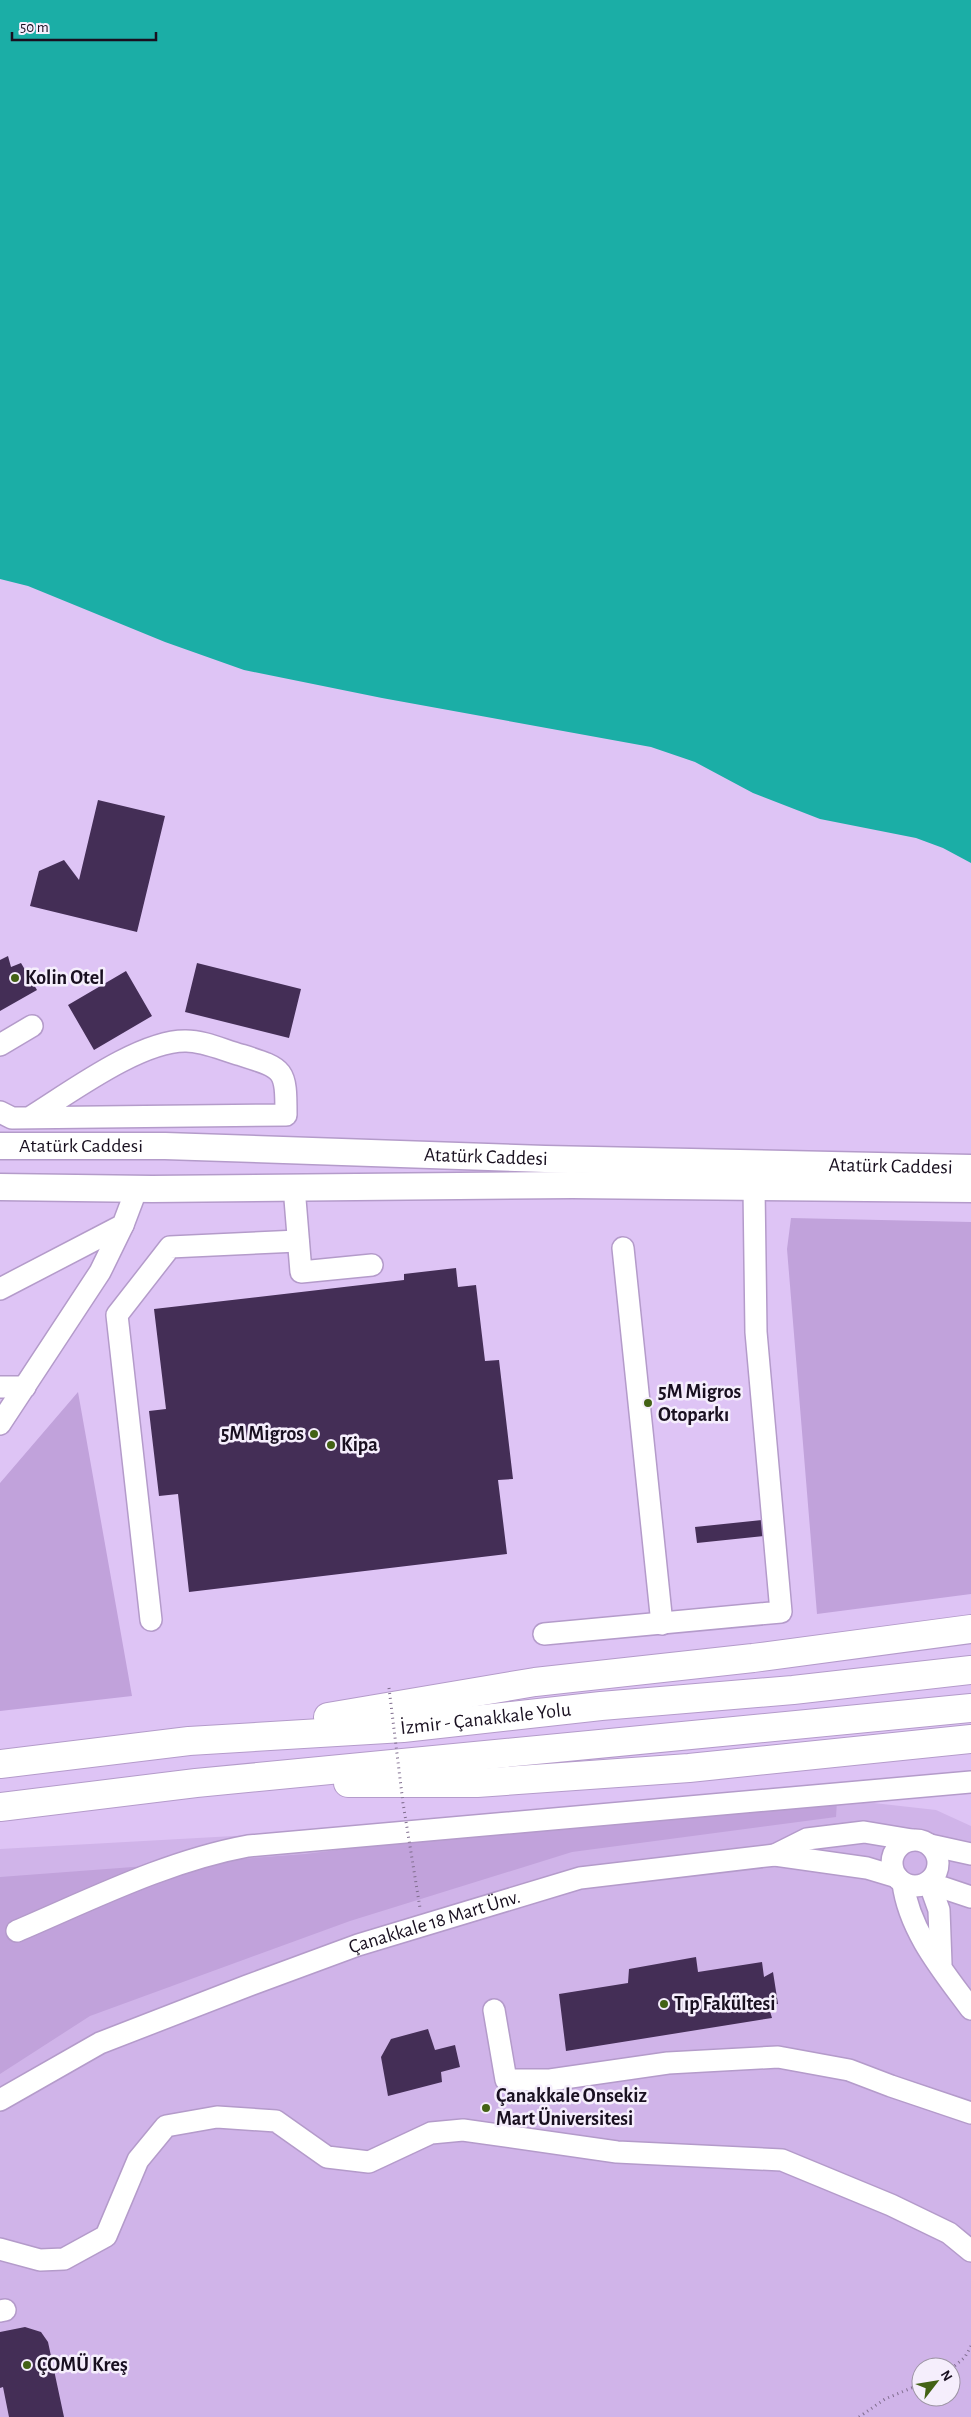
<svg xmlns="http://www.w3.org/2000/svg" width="971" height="2417" font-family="'Alegreya Sans',sans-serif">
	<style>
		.built { fill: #d0b4e9; fill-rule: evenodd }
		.green { fill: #c1a2db }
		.water { fill: #1baea6 }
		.building { fill: #442e56 }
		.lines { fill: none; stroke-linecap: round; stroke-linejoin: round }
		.minor-casing { stroke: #b49bca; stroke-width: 24 }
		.major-casing { stroke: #b49bca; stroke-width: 29 }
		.highway-casing { stroke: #b49bca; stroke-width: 30 }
		.path { stroke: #806e8f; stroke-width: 3; stroke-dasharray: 1 4; stroke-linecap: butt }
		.minor { stroke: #fff; stroke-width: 21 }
		.major { stroke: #fff; stroke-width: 26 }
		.highway { stroke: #fff; stroke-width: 28 }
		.path-bridge { stroke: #806e8f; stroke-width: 3; stroke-dasharray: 1 4; stroke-linecap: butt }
		.poi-dot { fill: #436215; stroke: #f5eefc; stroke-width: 2 }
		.labels { text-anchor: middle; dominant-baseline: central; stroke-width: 5; stroke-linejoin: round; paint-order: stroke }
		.poi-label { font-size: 20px; font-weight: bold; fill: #191020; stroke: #f5eefc; text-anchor: start }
		.street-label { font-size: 20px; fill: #191020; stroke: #f5eefc }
	</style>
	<rect width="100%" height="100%" fill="#dec4f5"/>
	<path class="built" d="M856,1801l80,9 35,16v591h-971v-568zM921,2367h30v30h-30z"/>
	<path class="green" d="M791,1218l180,4v372l-154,20 -30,-365z
		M78,1392l54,304 -132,15v-228z
		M837,1801l-1,16 -264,35 -222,69 -260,95 -90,58v-197l305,-23 276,-35z"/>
	<path class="water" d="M0,0h971v863l-28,-15 -27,-10 -96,-19 -67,-26 -58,-31 -44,-15 -269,-49 -138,-28 -79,-28 -137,-56 -28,-7z"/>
	<path class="building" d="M98,800l67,16 -28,116 -107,-26 9,-35 25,-11 15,20z
		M8,956l3,11 10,-4 16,27 -37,21v-51z
		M197,963l104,26 -12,49 -104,-26z
		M126,971l26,45 -58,34 -26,-45z
		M456,1268l2,19 18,-2 9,76 14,-1 14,119 -15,1 9,74 -318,38 -11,-98 -19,2 -10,-85 17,-2 -12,-100 250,-29v-6z
		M762,1520l2,16 -67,7 -2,-16z
		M696,1957l2,15 64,-10 2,15 9,-5 5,32h-10l4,14 -206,33 -7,-57 69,-11 1,-14z
		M428,2029l7,21 20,-5 5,22 -19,5 1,10 -54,14 -7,-39 10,-18z
		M25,2327l16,5 7,10 16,75h-55l-6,-30 -3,1v-56z"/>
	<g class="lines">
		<g class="minor-casing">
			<g id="minor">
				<path d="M0,1045l32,-19"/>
				<path d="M0,1112l12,6 274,-3c0,-46 -1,-46 -45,-60 -18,-5 -37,-14 -55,-14 -46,-1 -118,53 -157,77"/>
				<path d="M294,1187l7,85 71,-7"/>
				<path d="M623,1248l39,376"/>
				<path d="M0,1289l123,-64 14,-37"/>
				<path d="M0,1387h25"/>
				<path d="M0,1424l100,-152 23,-47"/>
				<path d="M151,1620l-34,-305 53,-68 128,-6"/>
				<path d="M544,1634l237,-22 -25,-280 -2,-144"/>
				<circle cx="915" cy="1863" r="23"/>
				<path d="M930,1845l41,9"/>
				<path d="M775,1855l32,-16 57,-7 48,8"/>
				<path d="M931,1881l10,6 30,10"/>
				<path d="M929,1882l10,28 2,54"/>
				<path d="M903,1883c6,48 40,88 68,126"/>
				<path d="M17,1931c75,-32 150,-70 231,-85l723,-64"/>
				<path d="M494,2010l12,70h44l118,-17 110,-6 71,13 42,16 80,27"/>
				<path id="s1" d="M0,2100l100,-57 147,-57 111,-41 222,-67 195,-23 92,13 30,9"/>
				<path d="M0,2249l40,11 24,-1 42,-23 32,-76 28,-34 51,-9 59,4 51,36 42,5 62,-29 32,-3 154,22 165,8 109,45 58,28 22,18"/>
				<path d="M0,2311l5,-1"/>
			</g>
		</g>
		<g class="major-casing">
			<g id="major">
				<path id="s2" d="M0,1146h165l380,13 426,9"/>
				<path d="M0,1187l152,2 420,-4 399,4"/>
			</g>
		</g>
		<g class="highway-casing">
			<g id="highway">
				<path d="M328,1717l207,-35 218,-24 218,-29"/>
				<path id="s3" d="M0,1764l189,-23 214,-13 198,-22 192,-16 178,-20"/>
				<path d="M348,1783h129l212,-15 282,-29"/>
				<path d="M0,1807l196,-24 775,-75"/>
			</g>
		</g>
		<path class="path" d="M951,2369l14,-12 6,-11
			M859,2417l26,-18 36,-15"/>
		<use href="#minor" class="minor"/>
		<use href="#major" class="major"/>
		<use href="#highway" class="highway"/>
		<path class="path-bridge" d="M389,1688l14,115 17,105"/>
	</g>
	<g class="poi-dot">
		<circle cx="15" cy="978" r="5"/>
		<circle cx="648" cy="1403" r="5"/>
		<circle cx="314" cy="1434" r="5"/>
		<circle cx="331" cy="1445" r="5"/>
		<circle cx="664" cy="2004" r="5"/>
		<circle cx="486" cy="2108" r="5"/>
		<circle cx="27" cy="2365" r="5"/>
	</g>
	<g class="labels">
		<g class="poi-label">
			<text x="25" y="978">Kolin Otel</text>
			<text x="658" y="1392">5M Migros<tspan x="658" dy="23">Otoparkı</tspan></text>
			<text x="304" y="1434" text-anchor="end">5M Migros</text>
			<text x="341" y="1445">Kipa</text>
			<text x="674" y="2004">Tıp Fakültesi</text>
			<text x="496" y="2096">Çanakkale Onsekiz<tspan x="496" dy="23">Mart Üniversitesi</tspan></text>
			<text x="37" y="2365">ÇOMÜ Kreş</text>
		</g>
		<g class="street-label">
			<text stroke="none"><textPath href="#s2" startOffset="81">Atatürk Caddesi</textPath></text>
			<text stroke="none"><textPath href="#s2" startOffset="486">Atatürk Caddesi</textPath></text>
			<text stroke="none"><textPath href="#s2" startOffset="891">Atatürk Caddesi</textPath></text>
			<text stroke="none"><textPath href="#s3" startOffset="488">İzmir - Çanakkale Yolu</textPath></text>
			<text stroke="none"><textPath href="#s1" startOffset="471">Çanakkale 18 Mart Ünv.</textPath></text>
		</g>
	</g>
	<g transform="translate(936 2382) rotate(59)"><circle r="24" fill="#f5eefc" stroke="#9d95a4"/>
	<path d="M0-4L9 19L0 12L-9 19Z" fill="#436215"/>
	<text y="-8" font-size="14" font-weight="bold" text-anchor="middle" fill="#191020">N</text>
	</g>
	<path d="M12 32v8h144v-8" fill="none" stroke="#191020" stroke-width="2.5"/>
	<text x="20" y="32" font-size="15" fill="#191020" stroke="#f5eefc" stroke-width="4" paint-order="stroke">50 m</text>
</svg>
